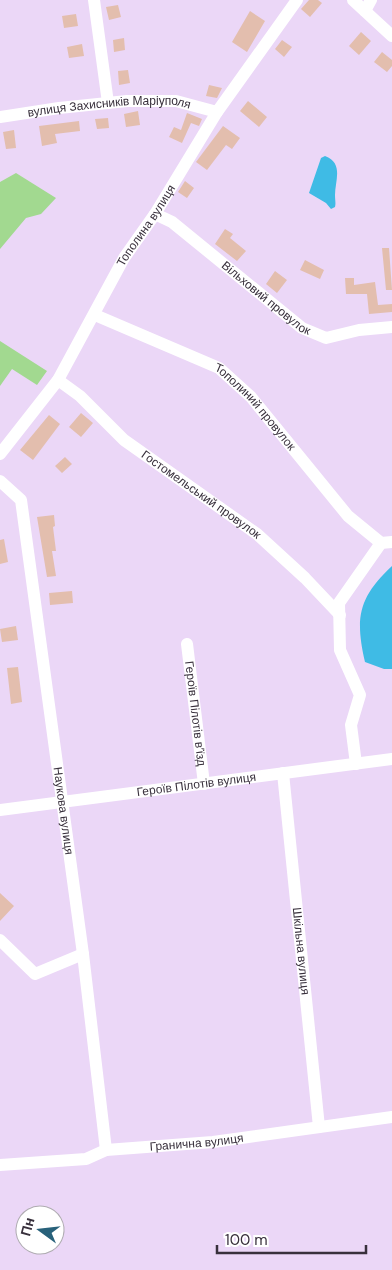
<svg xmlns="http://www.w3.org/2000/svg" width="392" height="1270" font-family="'DM Sans',sans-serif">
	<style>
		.green { fill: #a2d990 }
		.water { fill: #3fbbe5 }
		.building { fill: #e3beae }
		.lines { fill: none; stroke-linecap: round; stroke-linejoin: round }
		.minor { stroke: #fff; stroke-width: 12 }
		.labels { text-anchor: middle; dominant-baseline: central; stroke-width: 4; stroke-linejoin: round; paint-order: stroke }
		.street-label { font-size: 12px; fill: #38303c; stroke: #fff }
	</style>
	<rect width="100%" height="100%" fill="#ebd7f7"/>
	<path class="green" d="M16,173l40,25 -15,16 -15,4 -26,31v-67z
		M0,341l47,30 -10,14 -25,-16 -12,17z"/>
	<path class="water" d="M325,156c19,7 10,25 10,39 0,5 1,8 0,12l-4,2 -5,-6 -17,-10 12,-35z
		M392,566v103h-8l-19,-7c-10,-44 -7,-64 27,-96z"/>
	<path class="building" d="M309,0h9l4,3 -12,14 -9,-8z
		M118,5l3,12 -12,3 -3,-13z
		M250,11l15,10 -18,31 -15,-10z
		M76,14l2,12 -14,2 -2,-12z
		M361,32l10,9 -12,14 -10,-9z
		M124,38l1,12 -11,2 -1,-12z
		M282,40l10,7 -8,10 -9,-8z
		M82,44l2,12 -15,2 -2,-11z
		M382,52l10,8v6l-5,6 -13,-10z
		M128,70l2,13 -11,2 -1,-14z
		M209,85l13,3 -5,10 -11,-2z
		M248,101l19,16 -8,10 -19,-16z
		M138,111l2,14 -14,2 -2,-13z
		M187,113l15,6 -3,7 -8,-3 -9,20 -13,-6 5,-10 7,3z
		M108,118l1,10 -12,1 -2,-10z
		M79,121l1,10 -25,3 2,9 -15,3 -3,-20z
		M223,126l17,12 -8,11 -6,-4 -19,25 -11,-8z
		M14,130l2,18 -10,1 -3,-17z
		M185,181l9,7 -7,10 -9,-6z
		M225,229l8,5 -3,4 16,13 -9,10 -22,-17z
		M382,248h7l3,42h-6z
		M305,260l19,10 -4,9 -20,-9z
		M275,271l12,9 -10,13 -11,-9z
		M345,278h9v7l21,-3 3,23 14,-1v8l-23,2 -2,-20h-21z
		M81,413l12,10 -12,14 -12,-10z
		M49,415l11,9 -27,36 -13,-10z
		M65,457l7,7 -10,9 -7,-7z
		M54,515l1,11 -2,1 3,24h-4l4,25 -9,1 -10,-60z
		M4,539l4,23 -8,2v-24z
		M72,591l1,12 -23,2 -1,-12z
		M16,626l2,14 -16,2 -2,-13z
		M18,667l4,35 -11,2 -4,-36z
		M0,893l14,13 -14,15z"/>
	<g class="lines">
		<g class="minor">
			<path d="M94,0l14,103"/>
			<path d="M353,0l39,36"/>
			<path d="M365,11l6,-11"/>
			<path id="s1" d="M0,117l59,-9 68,-7h49l41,11"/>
			<path id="s2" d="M155,214l17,8 130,106 24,10 33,-8 33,-3"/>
			<path id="s3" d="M95,315l124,53 32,29 97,119 33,27"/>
			<path id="s4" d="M58,380l22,16 44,44 133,94 48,44 35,37"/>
			<path id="s5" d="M0,454l58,-74 66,-122 31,-44 62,-102 80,-112"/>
			<path id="s6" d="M0,481l21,19 62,454 23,196"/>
			<path id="s7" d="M187,644l17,140"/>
			<path d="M356,764l-5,-39 9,-30 -20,-45 -1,-47 42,-60 11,-1"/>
			<path id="s8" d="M283,773l36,354"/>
			<path id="s9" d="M0,810l392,-51"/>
			<path d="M0,940l35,34 48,-20"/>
			<path id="s10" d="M0,1165l86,-6 20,-9 107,-8 179,-25"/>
		</g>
	</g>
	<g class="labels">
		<g class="street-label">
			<text stroke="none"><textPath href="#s1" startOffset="110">вулиця Захисників Маріуполя</textPath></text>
			<text stroke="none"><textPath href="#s5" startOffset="272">Тополина вулиця</textPath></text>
			<text stroke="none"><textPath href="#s2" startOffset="140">Вільховий провулок</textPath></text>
			<text stroke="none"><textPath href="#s3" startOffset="188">Тополиний провулок</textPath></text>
			<text stroke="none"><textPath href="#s4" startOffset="184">Гостомельський провулок</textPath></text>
			<text stroke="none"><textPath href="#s7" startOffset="70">Героїв Пілотів в’їзд</textPath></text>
			<text stroke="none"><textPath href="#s9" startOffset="198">Героїв Пілотів вулиця</textPath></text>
			<text stroke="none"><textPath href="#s6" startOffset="342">Наукова вулиця</textPath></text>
			<text stroke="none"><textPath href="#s8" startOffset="179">Шкільна вулиця</textPath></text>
			<text stroke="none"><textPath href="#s10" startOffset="199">Гранична вулиця</textPath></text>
		</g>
	</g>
	<g transform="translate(40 1230) rotate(285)"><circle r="24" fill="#ffffff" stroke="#afacb1"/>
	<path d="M0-4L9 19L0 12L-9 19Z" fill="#28617a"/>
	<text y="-8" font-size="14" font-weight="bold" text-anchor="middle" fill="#38303c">Пн</text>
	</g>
	<path d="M217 1245v8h149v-8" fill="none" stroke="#38303c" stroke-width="2.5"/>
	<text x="225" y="1245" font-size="15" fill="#38303c" stroke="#ffffff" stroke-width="4" paint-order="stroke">100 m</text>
</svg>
